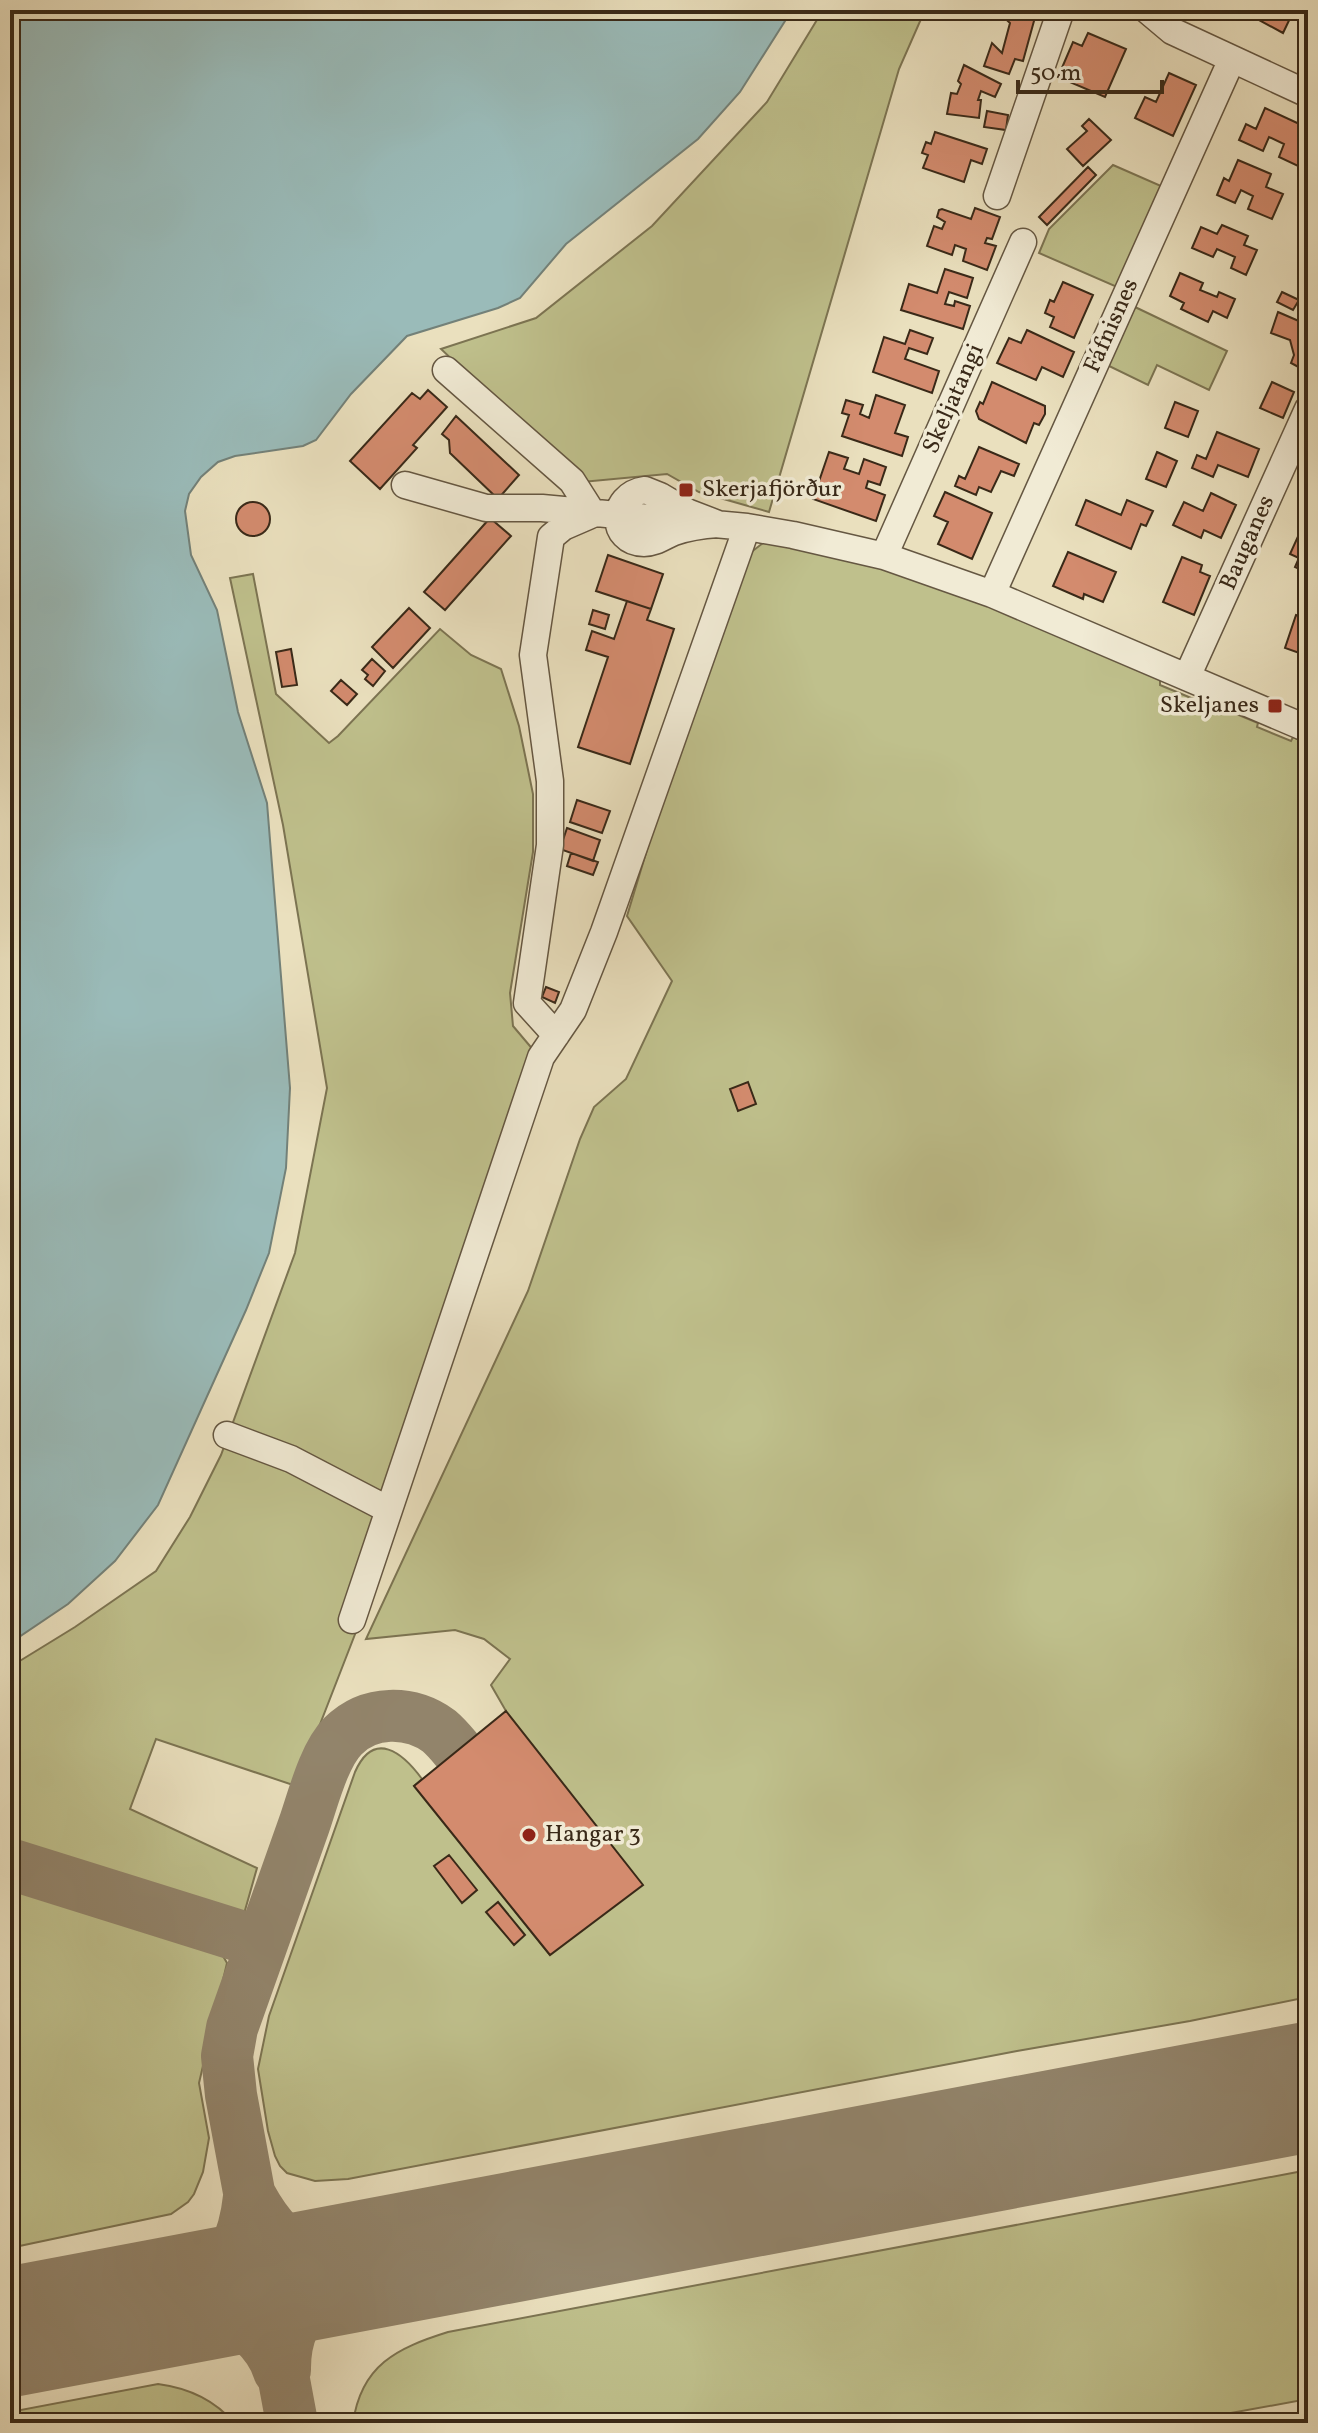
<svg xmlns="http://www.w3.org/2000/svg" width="1318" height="2433" font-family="Vollkorn,serif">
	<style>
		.green { fill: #bfc08c; stroke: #7c7452; stroke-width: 2 }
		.water { fill: #9abbb9; stroke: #738179; stroke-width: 2 }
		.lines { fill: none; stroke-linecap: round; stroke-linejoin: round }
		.taxiway { stroke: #92846b; stroke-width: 52 }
		.runway { stroke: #92846b; stroke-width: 130 }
		.building { fill: #d38b6e; stroke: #392918; stroke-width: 2 }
		.minor-casing { stroke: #655742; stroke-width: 29 }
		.minor { stroke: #f1ebd5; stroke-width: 26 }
		.poi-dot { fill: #8f2418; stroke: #f1ebd5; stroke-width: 3 }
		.labels { text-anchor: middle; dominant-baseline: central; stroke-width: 7; stroke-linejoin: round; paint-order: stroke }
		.street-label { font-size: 24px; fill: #392918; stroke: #f1ebd5 }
		.poi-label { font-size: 24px; fill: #392918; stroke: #f1ebd5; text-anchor: start }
	</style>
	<rect width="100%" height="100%" fill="#eae0be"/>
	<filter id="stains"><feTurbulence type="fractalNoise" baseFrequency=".0025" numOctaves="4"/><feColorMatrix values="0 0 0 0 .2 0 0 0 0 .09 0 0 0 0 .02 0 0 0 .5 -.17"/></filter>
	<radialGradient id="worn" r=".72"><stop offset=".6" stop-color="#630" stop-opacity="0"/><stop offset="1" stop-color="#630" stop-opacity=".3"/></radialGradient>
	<path class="green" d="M823,10h102l-26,59 -130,443 -70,-20 -32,-18 -85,8 -141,-133 95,-31 116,-92 115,-124z
		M1113,165l48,21 -44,101 -78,-34 10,-24z
		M1135,307l92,44 -18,39 -52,-25 -9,20 -41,-20z
		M763,543c136,11 273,82 397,136v6l36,15 2,-2 60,25 -1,4 34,14 2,-4 15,7v1253l-118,24 -173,30 -669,128 -33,2 -28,-8 -7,-7 -5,-10 -7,-25 -10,-62 11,-53 86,-244c19,-43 48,-19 67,7l-8,7 136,169 -44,-244 -15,-26 19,-26 -26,-20 -29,-9 -89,9 162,-348 52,-152 14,-32 32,-28 46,-98 -45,-65 35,-116 88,-247z
		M253,574l23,120 53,49 9,-7 102,-107 31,26 30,14 18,57 14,68v58l-23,141 3,33 33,39 -187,559 -63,162 -140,-47 -26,70 127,59 -17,60 -11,3 -207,-63 -12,-12v-189l65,-40 81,-56 34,-54 31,-62 74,-202 32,-165 -44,-263 -53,-247z
		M10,1889l199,56 10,4 8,14 -28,120 10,55 -6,34 -9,22 -6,8 -17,12 -161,34z
		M1308,2170v229l-132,24h-823c8,-58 44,-75 95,-91z
		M158,2384c30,4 56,15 76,39h-224v-11z"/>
	<path class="water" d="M10,10h782l-52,82 -42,47 -132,105 -46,54 -22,10 -91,28 -56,58 -35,46 -13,6 -68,10 -17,6 -17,15 -12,17 -4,17 6,44 26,55 21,102 29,91 23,285 -4,80 -17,85 -23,57 -88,195 -43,56 -47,43 -58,39z"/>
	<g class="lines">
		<path class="taxiway" d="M10,1864l252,79
			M251,2197c14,26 37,56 68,64 18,4 39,1 57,0
			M155,2301c13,-3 26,-6 37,-10 39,-15 53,-57 57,-94
			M120,2311c27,-2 61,-9 88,-4 31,6 62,35 71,64
			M285,2370c-1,-70 49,-92 107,-110
			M292,2423l-61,-328 -4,-39 5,-28c24,-68 48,-135 72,-203 9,-26 20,-70 39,-89 26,-26 67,-26 96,-5 6,5 12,12 17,18"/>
		<path class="runway" d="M10,2332l1298,-245"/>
	</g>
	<path class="building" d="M996,10h41l-14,51 -8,-2 -6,15 -25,-8 8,-23 10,10 8,-30z
		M1250,10h44l-11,23 -35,-19z
		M1088,33l38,16 -21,48 -47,-20 15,-35 9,4z
		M964,65l37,19 -6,13 -14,-6 -3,9h3l-2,18 -32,-4 4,-21 6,1 4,-10 -3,-3z
		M1169,73l27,12 -23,51 -38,-18 10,-21 11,5z
		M1265,108l43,20v16l-10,22 -19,-9 5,-13 -15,-7 -6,14 -24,-11 7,-16 10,5z
		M987,111l21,4 -2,15 -22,-3z
		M1089,119l22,21 -28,26 -16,-17 20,-18 -5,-5z
		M935,132l52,17 -5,15 -11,-4 -7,22 -41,-14 5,-13 -6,-2 4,-11 5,2z
		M1238,160l33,14 -5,13 17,7 -11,25 -24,-10 5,-13 -12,-6 -6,13 -18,-8 7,-17 5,3z
		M1088,167l8,8 -49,50 -8,-8z
		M975,208l25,9 -8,22 -5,-1 -2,5 11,3 -9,24 -24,-9 3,-12 -11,-4 -3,10 -25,-9 7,-20 8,3 3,-7 -8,-5 2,-7 3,-1 29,10z
		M1222,225l26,11 -4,9 13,5 -11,25 -15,-7 4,-11 -18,-8 -4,8 -21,-9 9,-21 16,7z
		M945,269l28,9 -6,20 -18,-6 -4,12 9,2 1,-5 15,5 -7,23 -62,-19 8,-26 28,9z
		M1180,273l23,10 -3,7 17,7 2,-5 16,7 -8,19 -14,-7 -5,11 -27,-13 3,-6 -14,-7z
		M1063,282l30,13 -19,43 -24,-11 4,-10 -9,-4 5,-13 4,2z
		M1282,292l17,8 -6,10 -16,-8z
		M1278,312l30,13v36l-4,9 -13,-7 3,-8 -4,-15 -19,-7z
		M910,330l23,8 -6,16 -18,-6 -4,11 34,12 -7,22 -59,-21 11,-35 21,7z
		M1027,330l47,22 -11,25 -21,-10 -6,13 -39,-17 12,-25 12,5z
		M992,382l53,24v8l-6,11 -5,-2 -8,20 -47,-24 -3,-8 4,-9 3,2z
		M1272,382l22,10 -11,26 -23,-10z
		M428,390l19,17 -34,38 4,3 -37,41 -30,-28 62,-68 8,6z
		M876,395l29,10 -10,28 13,4 -6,19 -60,-20 7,-21 -7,-2 4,-13 17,5 -3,9 9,4z
		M1175,402l23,9 -10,26 -23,-9z
		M456,416l63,59 -21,24 -48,-46 -1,-13 -7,-6z
		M1217,432l42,17 -11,28 -30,-12 -5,12 -21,-9 5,-13 9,4z
		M979,447l40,17 -5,12 -13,-5 -10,21 -12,-5 -3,8 -21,-9 4,-10 6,3z
		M829,452l19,6 -4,11 15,5 5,-15 22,8 -6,18 -12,-4 -2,7 19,7 -9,26 -63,-22z
		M1157,452l20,9 -11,26 -20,-8z
		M945,492l47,21 -20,46 -34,-15 10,-22 -14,-6z
		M1211,493l25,12 -15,33 -17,-8 -3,8 -28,-13 11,-23 19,9z
		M1086,500l35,15 6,-15 26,11 -7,15 -5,-2 -10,25 -55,-24z
		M236 519a17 17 0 1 1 34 0a17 17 0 1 1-34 0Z
		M490,518l21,18 -66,74 -21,-18z
		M1300,532l8,4v37l-13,-6 4,-9 -9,-4z
		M1068,552l48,20 -13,30 -19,-8 -1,5 -30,-13z
		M608,555l55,19 -12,35 -55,-18z
		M1182,557l20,8 -2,7 10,4 -16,39 -31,-13z
		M627,601l24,8 -4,11 27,9 -44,135 -52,-17 30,-90 -22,-7 6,-19 22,8z
		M409,608l21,20 -37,40 -21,-21z
		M593,610l16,5 -4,14 -16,-5z
		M1296,615l12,4v37l-23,-8z
		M291,649l6,36 -15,2 -6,-35z
		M372,659l13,12 -12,15 -8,-7 3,-4 -6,-5z
		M341,680l16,14 -10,11 -16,-14z
		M577,800l33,11 -8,22 -32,-11z
		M567,828l33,12 -7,21 -33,-12z
		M571,853l27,9 -5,13 -26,-9z
		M546,987l13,5 -4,11 -13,-6z
		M748,1082l8,22 -18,7 -8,-22z
		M506,1711l137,174 -93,70 -136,-169z
		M449,1855l28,35 -15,13 -28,-37z
		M498,1902l27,33 -11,10 -28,-33z"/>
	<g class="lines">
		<g class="minor-casing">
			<path id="minor" d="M1147,10l25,21 136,63
				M997,196l64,-186
				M446,370l126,111 21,33
				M405,485l81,23h56l205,19 46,8 91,21 108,38 316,135
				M645,490l15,6 27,16 31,12c-15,1 -30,3 -44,8 -10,4 -19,11 -30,11 -34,0 -35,-48 1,-53z
				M884,556l139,-314
				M992,594l240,-535
				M1187,677l121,-268
				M556,1035l-29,-32 23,-158v-64l-17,-126 18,-118 12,-10 30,-13
				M227,1435l64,24 98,51
				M352,1620l189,-563 32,-47 31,-78 143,-405"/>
		</g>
		<use href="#minor" class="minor"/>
	</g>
	<g class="poi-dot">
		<rect x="678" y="482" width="16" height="16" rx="4"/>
		<rect x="1267" y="698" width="16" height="16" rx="4"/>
		<circle cx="529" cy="1835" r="8"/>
	</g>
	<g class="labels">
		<g class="street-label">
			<text transform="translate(1112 326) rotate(-66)">Fáfnisnes</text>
			<text transform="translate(954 399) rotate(-66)">Skeljatangi</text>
			<text transform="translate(1248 543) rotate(-66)">Bauganes</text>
		</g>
		<g class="poi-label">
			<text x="702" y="490">Skerjafjörður</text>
			<text x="1259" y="706" text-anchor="end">Skeljanes</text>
			<text x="545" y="1835">Hangar 3</text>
		</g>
	</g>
	<rect width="1318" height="2433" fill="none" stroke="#eae0be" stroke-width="40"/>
	<rect x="12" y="12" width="1294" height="2409" fill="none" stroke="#392918" stroke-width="4"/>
	<rect x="20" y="20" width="1278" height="2393" fill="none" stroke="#392918" stroke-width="2"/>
	<path d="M1018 80v12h144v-12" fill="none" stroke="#392918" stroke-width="4"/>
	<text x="1030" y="80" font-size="24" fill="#392918" stroke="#f1ebd5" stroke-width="6" paint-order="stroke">50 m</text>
	<rect width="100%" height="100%" filter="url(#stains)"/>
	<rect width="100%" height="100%" fill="url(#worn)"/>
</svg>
